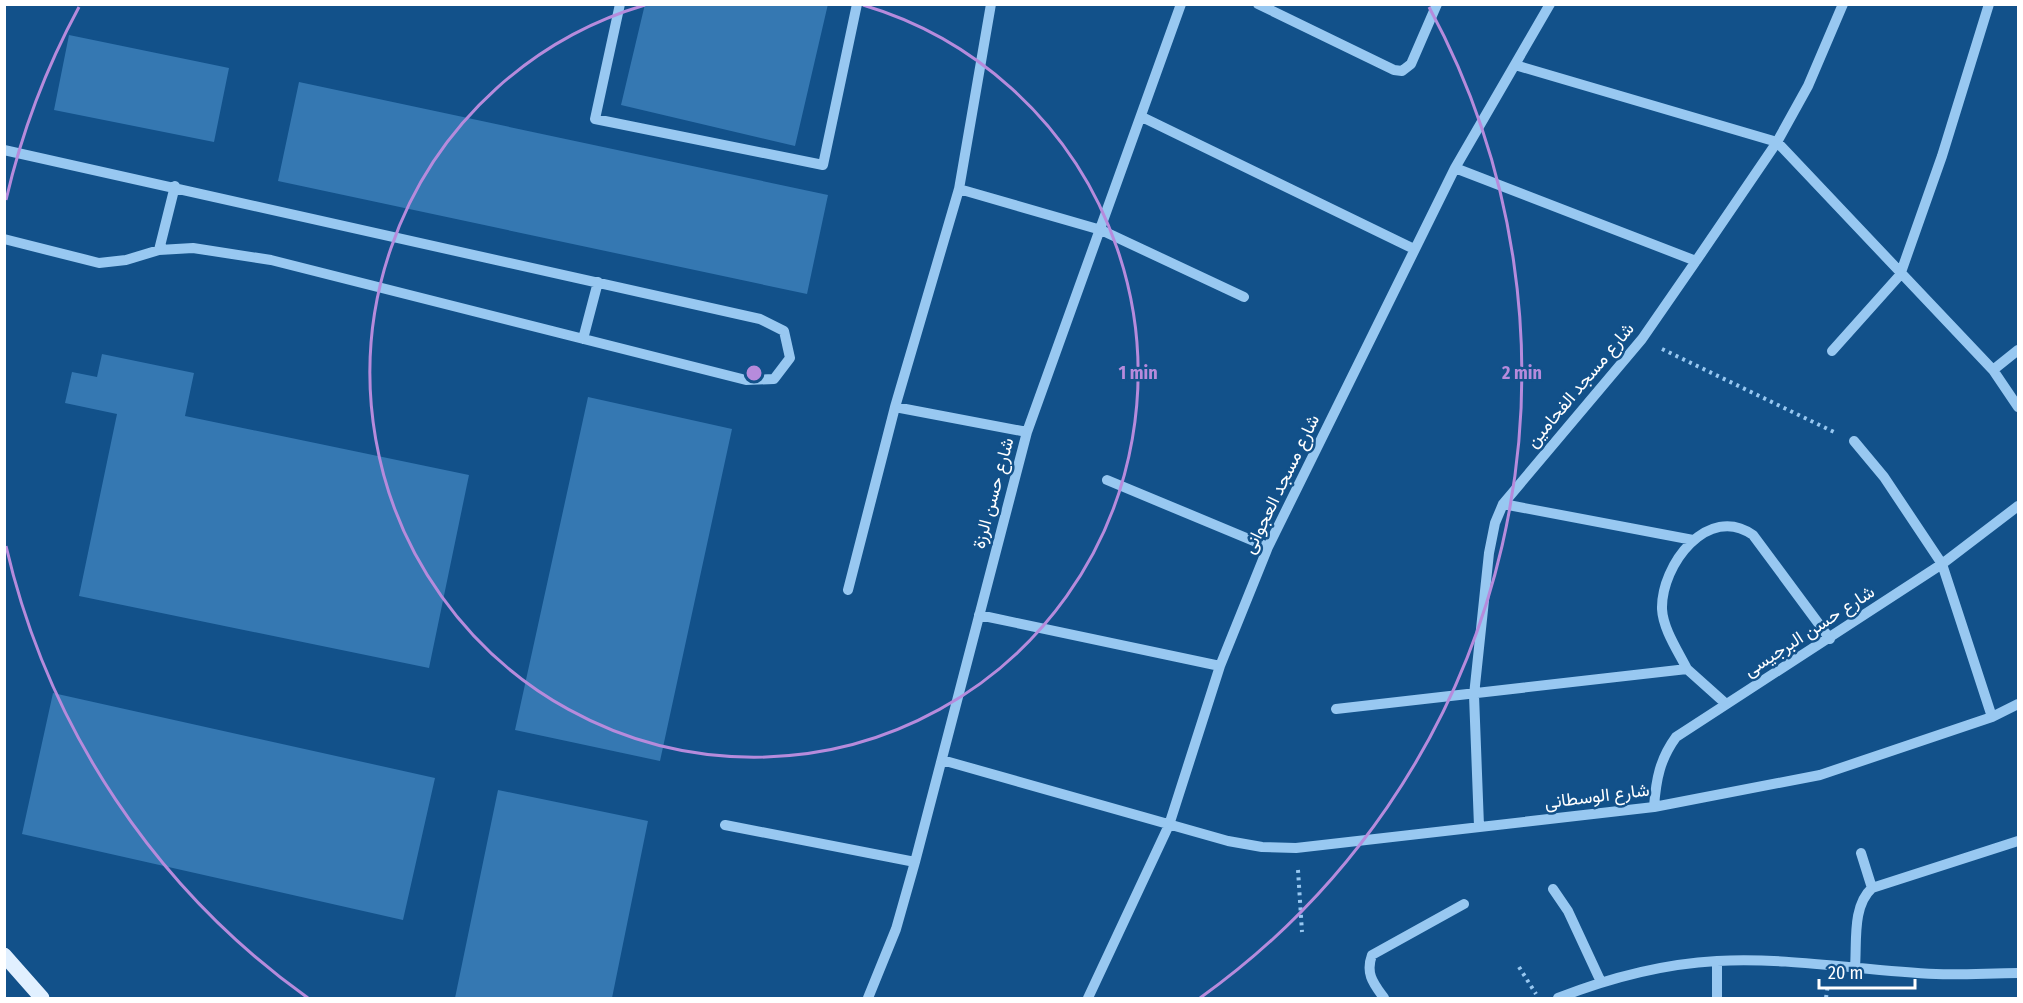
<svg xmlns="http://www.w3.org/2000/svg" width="2023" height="1003" font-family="'Fira Sans Condensed',Vazirmatn,sans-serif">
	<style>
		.building { fill: #3578b2 }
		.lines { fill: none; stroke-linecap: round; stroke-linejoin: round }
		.path { stroke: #98c8f1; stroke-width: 4; stroke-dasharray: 3 4.5; stroke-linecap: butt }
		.minor { stroke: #98c8f1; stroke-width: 10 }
		.major { stroke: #e1f0ff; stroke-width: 15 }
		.ring { fill: none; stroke: #b68bdc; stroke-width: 3 }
		.labels { text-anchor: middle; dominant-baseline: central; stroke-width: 5; stroke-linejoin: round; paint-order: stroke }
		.street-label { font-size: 18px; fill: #fff; stroke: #12518a }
		.centre { fill: #b68bdc; stroke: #12518a; stroke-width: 3 }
		.ring-label { font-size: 18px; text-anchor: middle; font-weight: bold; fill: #b68bdc; stroke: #12518a; stroke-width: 5; stroke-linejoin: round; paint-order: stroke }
	</style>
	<rect width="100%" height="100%" fill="#12518a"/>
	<path class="building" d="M645,4h183l-33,142 -174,-41z
		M69,35l160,33 -15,74 -160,-32z
		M299,82l529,113 -21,99 -529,-113z
		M102,354l92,19 -9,43 284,59 -40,193 -350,-72 38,-182 -52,-11 7,-31 25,5z
		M588,397l144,32 -72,332 -145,-31z
		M53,693l382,85 -32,142 -381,-86z
		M498,790l150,31 -36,177h-157z"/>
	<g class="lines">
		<path class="path" d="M1662,349l174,84
			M1298,870l4,62
			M1519,967l17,27
			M1826,998l2,-14"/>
		<path class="minor" d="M620,4l-25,115 228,46 34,-161
			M1258,4l136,66 8,1 9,-7 26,-60
			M1515,65l262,77 216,228 25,37
			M1142,117l272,132
			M4,150l756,169 24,12 6,27 -16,21 -28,1 -475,-120 -78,-12 -34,2 -33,10 -27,3 -95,-24
			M1455,168l241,93
			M959,189l142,41 143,67
			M159,250l16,-64
			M583,339l15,-57
			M1832,351l68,-76 42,-119 47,-152
			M1993,370l25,-20
			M895,407l132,25
			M1854,441l30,36 58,87 50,153
			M1107,480l161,67
			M1503,504l190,36
			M848,590l47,-183 64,-218 32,-185
			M979,615l241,51
			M1687,669c-9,-18 -24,-40 -25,-60 -1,-44 46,-106 91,-74l77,104
			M1336,709l351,-40 38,34
			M942,760l286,81 34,6 34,1 358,-41 166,-32 172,-58 26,-13
			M1654,807c2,-28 6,-48 22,-70l266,-173 76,-58
			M725,825l190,37
			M1479,826l-5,-131 15,-142 6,-30 8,-19 139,-165 54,-78 81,-119 31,-56 35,-82
			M1861,853l11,35
			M1553,889l15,22 33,71
			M1855,967c2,-25 -3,-61 17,-79l146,-47
			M868,998l28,-69 19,-67 112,-430 154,-428
			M1088,998l81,-173 51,-159 48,-119 187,-379 95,-164
			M1384,998c-10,-14 -19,-24 -12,-43l92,-51
			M1558,998c51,-20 104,-34 159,-37 73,-4 147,10 219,13 28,1 55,-1 82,-1
			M1717,998v-37"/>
		<path class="major" d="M4,955l38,43"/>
	</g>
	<g class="ring">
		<path d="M863 5A384 384 0 1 1 645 5"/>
		<path d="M308 998A768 768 0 0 1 6 546M6 200A768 768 0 0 1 79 7M1429 7A768 768 0 0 1 1200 998"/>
	</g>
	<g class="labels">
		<g class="street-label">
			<text transform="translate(1580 385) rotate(-50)">شارع مسجد الفحامين</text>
			<text transform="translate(1281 484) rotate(-64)">شارع مسجد العجوانى</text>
			<text transform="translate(993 493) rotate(-75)">شارع حسن الرزة</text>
			<text transform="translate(1809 631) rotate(-33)">شارع حسن البرجيسى</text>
			<text transform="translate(1597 796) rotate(-7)">شارع الوسطانى</text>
		</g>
	</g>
	<circle cx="754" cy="373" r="9" class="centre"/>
	<g class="ring-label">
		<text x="1138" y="379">1 min</text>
		<text x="1522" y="379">2 min</text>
	</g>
	<rect width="2023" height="1003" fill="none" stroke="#ffffff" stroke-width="12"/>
	<path d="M1819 979v9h96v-9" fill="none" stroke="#ffffff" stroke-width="3"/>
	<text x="1828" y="979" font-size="18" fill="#ffffff" stroke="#12518a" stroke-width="4.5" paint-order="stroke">20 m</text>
</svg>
